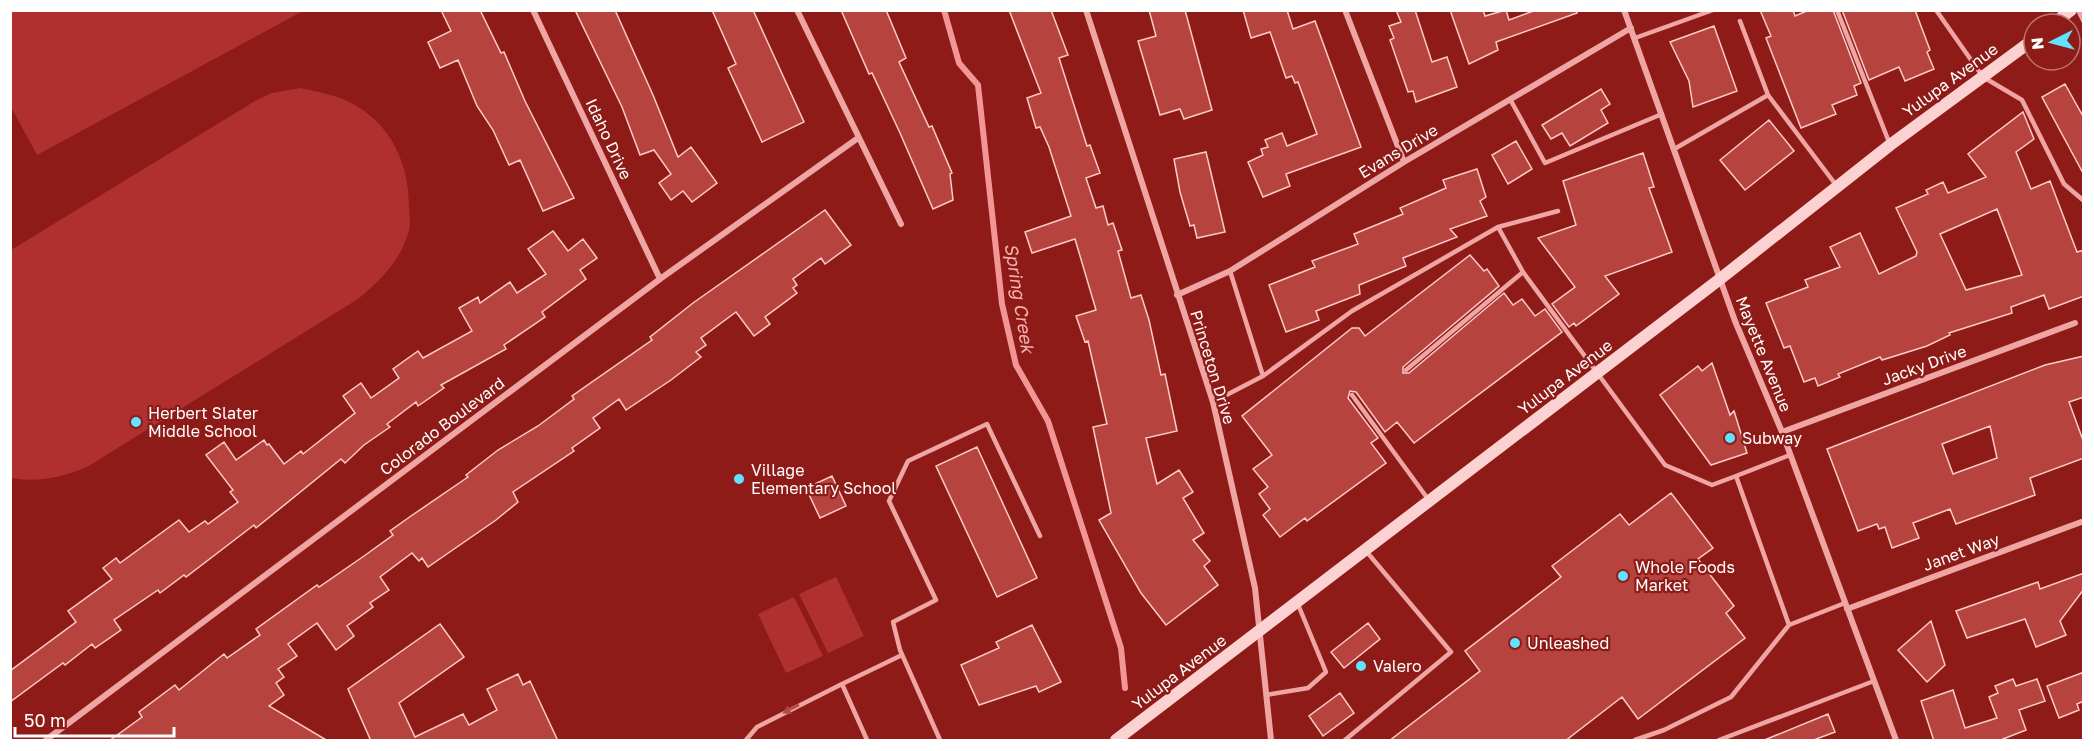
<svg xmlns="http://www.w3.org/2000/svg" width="2094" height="751" font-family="'Golos Text',sans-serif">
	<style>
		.green { fill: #af302e }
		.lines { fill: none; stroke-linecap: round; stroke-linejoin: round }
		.stream { stroke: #f29695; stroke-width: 6 }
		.building { fill: #b7433f; stroke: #fbcac9; stroke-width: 1.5; fill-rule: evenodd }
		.lane { stroke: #efa5a3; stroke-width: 4.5 }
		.street { stroke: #efa5a3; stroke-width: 6 }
		.secondary { stroke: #fbd2d1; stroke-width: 12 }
		.oneway { fill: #b04b48 }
		.poi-dot { fill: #61e2ff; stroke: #8e1b17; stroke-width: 2 }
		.labels { text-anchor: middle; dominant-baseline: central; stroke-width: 4.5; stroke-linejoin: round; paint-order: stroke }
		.street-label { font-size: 16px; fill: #fff; stroke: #8e1b17 }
		.poi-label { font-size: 16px; fill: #fff; stroke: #8e1b17; text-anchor: start }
		.water-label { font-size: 18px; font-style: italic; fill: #f6b0af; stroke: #8e1b17 }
	</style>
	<rect width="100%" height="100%" fill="#8e1b17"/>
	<path class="green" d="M10,11l1,-1 292,1 -266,144 -26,-48z
		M301,88c17,4 36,7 52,16 39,21 56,61 56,103 0,7 2,16 0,23 -7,29 -29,51 -51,69l-271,168c-24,10 -50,16 -76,11v-228l244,-149 17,-8z
		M836,577l28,59 -36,17 -29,-59z
		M794,597l29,59 -37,17 -28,-59z"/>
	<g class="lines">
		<path class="stream" d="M944,10l15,53 19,22 24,219 14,61 32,56 73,227 4,40"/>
	</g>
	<path class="building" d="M441,10h39l21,43 3,-1 21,49 49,97 -31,13 -23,-51 -11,5 -16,-35 -16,-24 -19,-46 -18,8 -12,-26 23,-11z
		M575,10h40l38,85 25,62 13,-10 26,36 -25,19 -9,-11 -12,9 -12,-17 12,-9 -17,-24 -14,5 -18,-48z
		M712,10h41l51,112 -42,20 -34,-74 8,-4z
		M841,10h45l20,48 -7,4 30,65 3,-1 20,47 -2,1 3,26 -20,9 -33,-76 -28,-60 -3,1z
		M1009,10h42l17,45 -9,3 28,88 3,-1 10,28 -14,5 10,30 7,-2 5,19 5,-2 9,27 -4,1 13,47 10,-3 8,25 12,55 4,-1 12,57 -31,7 11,46 22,-14 14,22 -10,6 21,35 -11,7 17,21 -6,5 14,19 -52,40 -25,-32 -42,-73 12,-7 -18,-86 14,-3 -19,-83 -3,1 -9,-26 20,-6 -21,-71 -43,14 -7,-21 46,-16 -22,-69 -9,-20 -4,1 -9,-30 14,-5z
		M1149,10h36l27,100 -28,9 -4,-10 -20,6 -22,-74 18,-5z
		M1243,10h44l6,19 22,-8 46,126 -75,27 4,12 -27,11 -15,-35 15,-7 -2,-6 7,-2 -3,-7 17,-7 5,13 30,-12 -19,-52 -3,1 -3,-7 -6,2 -16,-46 -19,6z
		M1396,10h19l17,52 15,-5 10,30 -41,15 -3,-11 -5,1 -18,-52 4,-2 -5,-12 12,-4z
		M1450,10h33l2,6 21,-6 3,10 27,-10h41v3l-81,29 2,8 -29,14z
		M1760,10h33l2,6 14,-6h24l28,73 -7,3 3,9 -25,10 4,9 -35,14 -35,-90 5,-2z
		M1842,10h73l15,40 -3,2 7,17 -29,12 -6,-14 -30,13z
		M1714,26l23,65 -44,16 -4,-26 -19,-39z
		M2065,84l19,34v57l-42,-78z
		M1601,89l9,15 -9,6 7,13 -38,23 -8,-13 -11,6 -9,-14z
		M2023,112l11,27 -18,13 15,37 19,-8 27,71 7,-2v46l-35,13 -5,-14 -33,12 1,6 -63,20 1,2 -23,11 -45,14 -2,-3 -42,17 2,3 -22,9 -3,-8 -11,4 -14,-36 -6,2 -18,-45 42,-16 -3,-7 35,-13 -10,-20 30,-14 19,41 37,-18 1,-4 -21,-44 32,-14 -2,-4 17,-8 5,11 38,-16 -18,-23zM1997,209l25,66 -56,15 -26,-56z
		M1769,120l25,31 -49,39 -25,-30z
		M1516,141l16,28 -24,15 -16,-29z
		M1206,152l19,80 -28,6 -3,-13 -4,1 -10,-34 -6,-33z
		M1643,153l11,34 -5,1 23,64 -67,24 14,18 -43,32 -2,-3 -5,4 -17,-23 23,-17 -37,-49 38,-13 -13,-44z
		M1477,169l9,28 -6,4 7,15 -37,13 7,8 -54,21 3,8 -47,19 1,9 -44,17 3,9 -33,12 -17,-47 46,-18 -3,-6 46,-17 -4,-10 49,-20 -3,-6 46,-20 -3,-8z
		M825,210l26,35 -26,19 -4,-6 -28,21 4,6 -4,3 4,5 -32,24 5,7 -16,12 -18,-24 -35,26 5,7 -10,7 5,5 -30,23 -45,30 -7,-11 -26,19 7,10 -28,20 2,3 -61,41 5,10 -22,18 -68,47 -6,-9 -3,3 -7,-8 -32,24 9,13 -19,13 3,4 -26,19 7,10 -18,14 -19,-27 -29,21 9,12 -19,13 6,8 -8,6 8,12 -15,11 59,35h-219l33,-24 -3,-5 36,-27 4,5 45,-36 3,4 33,-23 -4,-6 61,-44 2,2 45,-31 29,-21 -3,-4 21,-15 57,-39 -2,-2 32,-25 40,-24 36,-27 -2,-3 80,-56 -2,-3 43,-34z
		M553,231l15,20 15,-12 14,19 -17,12 6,9 -44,33 3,5 -41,28 2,4 -65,36 3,3 -26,18 -2,-4 -29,22 3,3 -26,18 -19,18 -4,-4 -85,69 -2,-3 -68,52 -2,-2 -24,18 -2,-3 -44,30 7,10 -26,18 -3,-4 -27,21 -2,-2 -53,39v-31l66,-49 -8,-11 44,-32 -9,-11 13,-10 4,5 59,-43 10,12 16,-11 3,3 30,-22 -8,-10 3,-2 -27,-35 18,-13 12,18 28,-20 3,5 2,-1 15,20 17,-13 2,3 52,-41 -12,-17 18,-13 10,15 28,-20 -6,-9 25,-18 5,7 49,-27 -13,-23 19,-11 2,6 30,-21 7,11 29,-19 -18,-25z
		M1470,255l14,16 3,-2 12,17 -96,81v6h6l95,-80 9,12 9,-6 13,17 10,-7 17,23 -148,111 -17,-21 -12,10 -29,-40 -6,-1 -2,7 30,40 -7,5 15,20 -79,58 -2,-3 -25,19 -17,-22 7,-6 -11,-15 9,-7 -15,-18 19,-14 -30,-39 110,-88h7l6,8z
		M2084,356v41l-15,5 15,41v15l-54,20 5,17 -79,29 -6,-15 -37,14 6,15 -27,10 -7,-21 -6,2 -2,-5 -19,7 -31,-82 218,-84zM1990,426l7,32 -44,16 -11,-30z
		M1712,363l18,52 4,-4 13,42 -36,12 -51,-70 38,-29 4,5z
		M977,447l60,131 -40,19 -61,-131z
		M832,476l14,30 -26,12 -14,-30z
		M1671,493l42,55 -15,11 36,47 -8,7 19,25 -107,81 -16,-22 -57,44h-176l91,-70 -15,-20 96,-74 -9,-11 68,-52 9,11z
		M2084,573v16l-24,32 6,14 -30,12 -11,-28 -58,19 -11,-27 82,-29 2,7z
		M1931,621l14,44 -18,17 -29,-32z
		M1368,623l12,16 -36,29 -13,-16z
		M440,624l24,33 -65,46 16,34 48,-23 6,11 28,-15 -10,-21 31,-15 5,11 7,-4 28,60h-187l-23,-52z
		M1032,625l29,57 -22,10 -3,-6 -57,19 -18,-40 38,-17 -3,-6z
		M2084,672v29l-7,3 2,6 -20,8 -12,-32z
		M2013,679l3,7 21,-7 8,22 -26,9 7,20 -28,11h-64l-13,-40 32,-11 12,38 32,-10 -8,-21 9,-4 -3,-7z
		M1340,693l14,20 -31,23 -14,-20z
		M1828,714l7,18 -24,9h-49z"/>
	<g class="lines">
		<path class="lane" d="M1837,10l52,132
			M1936,10l47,67 39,23 42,84 20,17
			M2078,10l6,12
			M1740,21l28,74
			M1635,38l78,-28
			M1510,99l35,64 117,-49
			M1676,148l92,-53 68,90
			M1498,227l60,-16
			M1230,271l33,105
			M1406,370l117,-98 142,193 47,20 24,-9
			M1352,395l76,104
			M1213,402l50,-26 89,-65 146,-84 25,45
			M1790,455l-54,21 53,149 56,-22
			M1266,695l42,-7 18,-16 -29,-70
			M746,740l11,-13 85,-43
			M867,740l-25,-56 60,-29
			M940,740l-40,-90 -7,-28 43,-22 -47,-99 19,-40 79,-37 53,112
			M1345,740l106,-88 -85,-101
			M1635,740l29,-10 67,-33 58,-72
			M1719,740l155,-59"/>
		<path class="street" d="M533,10l127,269
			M797,10l104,214
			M1086,10l127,392 42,186 16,152
			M1345,10l59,152
			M1624,10l111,311 47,111 114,308
			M1177,295l53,-24 174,-109 227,-134
			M1782,432l293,-109
			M1847,609l237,-88
			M46,740l614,-461 198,-141"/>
		<path class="secondary" d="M2053,24l18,-14
			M1116,740l604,-461 170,-134 144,-106"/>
	</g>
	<defs><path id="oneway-solid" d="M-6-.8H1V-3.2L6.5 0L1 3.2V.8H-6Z" transform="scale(1.5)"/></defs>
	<use class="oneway" href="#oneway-solid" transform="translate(791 709) rotate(153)"/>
	<g class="poi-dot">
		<circle cx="136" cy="422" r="6"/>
		<circle cx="1730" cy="438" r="6"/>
		<circle cx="739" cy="479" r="6"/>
		<circle cx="1623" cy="576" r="6"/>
		<circle cx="1515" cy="643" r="6"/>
		<circle cx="1361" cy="666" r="6"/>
	</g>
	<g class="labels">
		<g class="street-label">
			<text transform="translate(1950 80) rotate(-36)">Yulupa Avenue</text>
			<text transform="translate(609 139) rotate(65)">Idaho Drive</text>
			<text transform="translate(1398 151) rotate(-31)">Evans Drive</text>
			<text transform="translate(1764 354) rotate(68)">Mayette Avenue</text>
			<text transform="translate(1924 365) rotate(-20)">Jacky Drive</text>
			<text transform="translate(1213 367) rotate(73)">Princeton Drive</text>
			<text transform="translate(1565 377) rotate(-37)">Yulupa Avenue</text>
			<text transform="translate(442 426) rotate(-37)">Colorado Boulevard</text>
			<text transform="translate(1961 552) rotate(-20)">Janet Way</text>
			<text transform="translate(1179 672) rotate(-37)">Yulupa Avenue</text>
		</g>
		<g class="poi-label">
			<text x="148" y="413">Herbert Slater<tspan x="148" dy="18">Middle School</tspan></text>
			<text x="1742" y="438">Subway</text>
			<text x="751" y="470">Village<tspan x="751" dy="18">Elementary School</tspan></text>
			<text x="1635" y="567">Whole Foods<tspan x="1635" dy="18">Market</tspan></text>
			<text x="1527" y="643">Unleashed</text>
			<text x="1373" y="666">Valero</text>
		</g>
		<g class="water-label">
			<text transform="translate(1020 298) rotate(81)">Spring Creek</text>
		</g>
	</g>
	<rect width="2094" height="751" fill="none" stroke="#ffffff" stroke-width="24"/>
	<g transform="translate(2052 42) rotate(264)"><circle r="28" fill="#8e1b17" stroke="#bb7674" stroke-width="1.5"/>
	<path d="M0-4.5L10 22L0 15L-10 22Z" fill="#61e2ff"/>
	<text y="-9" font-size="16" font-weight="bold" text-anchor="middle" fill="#ffffff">N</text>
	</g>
	<path d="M15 727v9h159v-9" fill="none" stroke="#ffffff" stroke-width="3"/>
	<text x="24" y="727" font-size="18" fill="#ffffff" stroke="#8e1b17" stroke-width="4.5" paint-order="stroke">50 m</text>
</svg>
